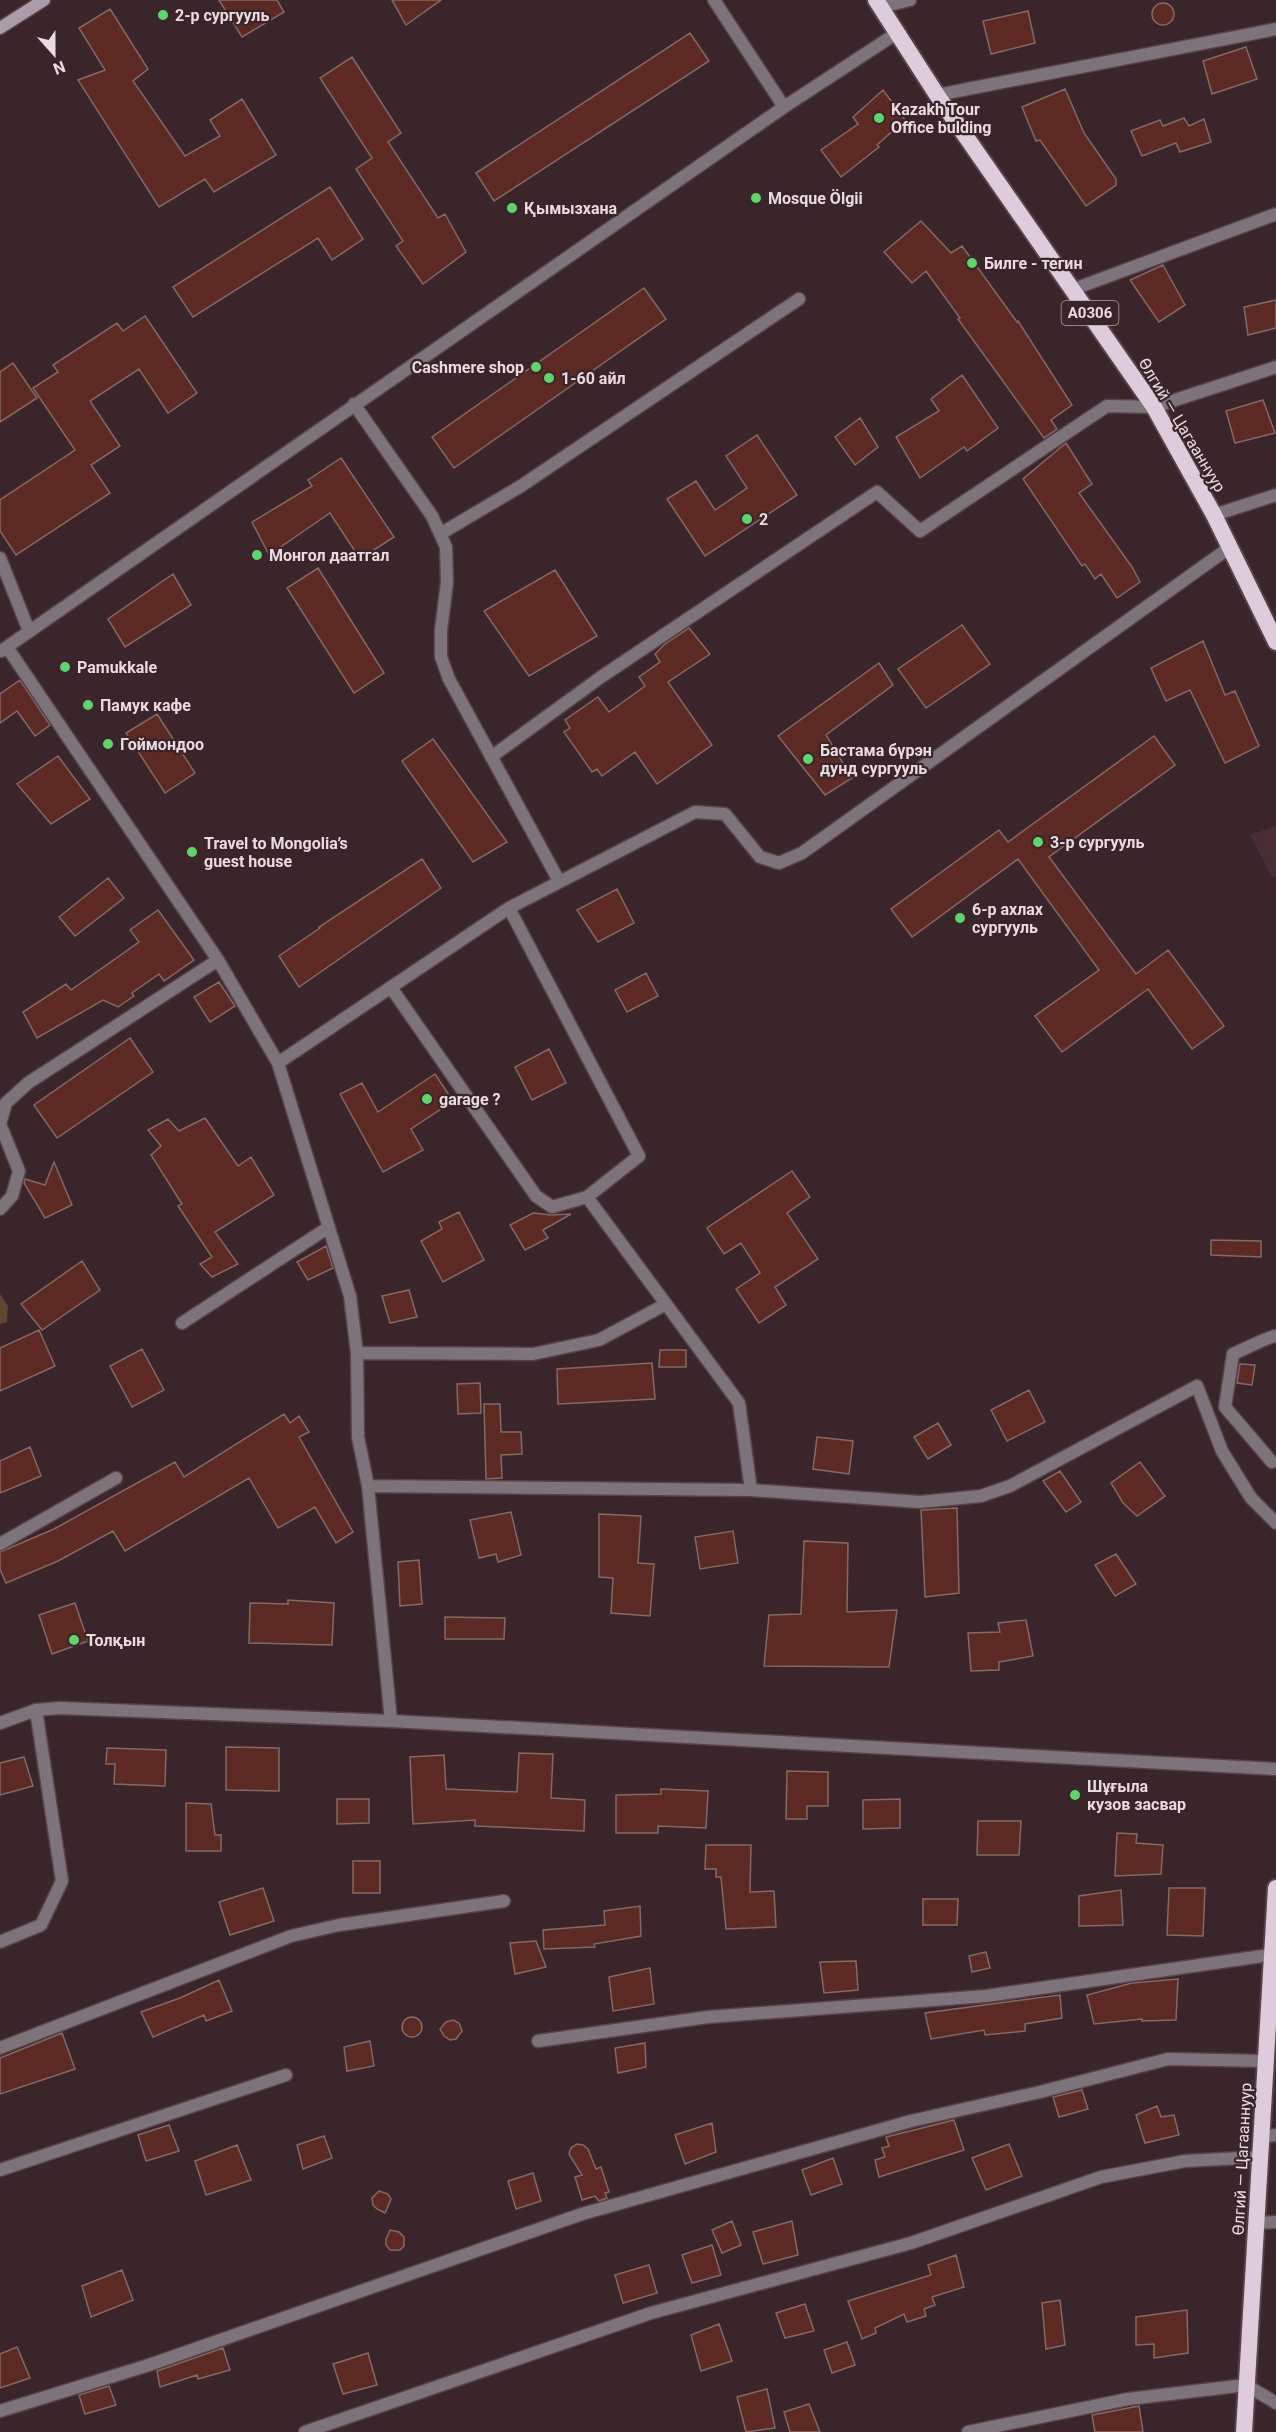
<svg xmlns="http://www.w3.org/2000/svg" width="1276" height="2432" font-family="Roboto,sans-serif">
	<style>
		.built { fill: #482d35 }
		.green { fill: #604530 }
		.building { fill: #5d2a23; stroke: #826965; stroke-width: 1.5 }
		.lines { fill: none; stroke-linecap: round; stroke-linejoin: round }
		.pedestrian-casing { stroke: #564248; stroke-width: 15 }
		.minor-casing { stroke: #564248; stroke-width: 15 }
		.tertiary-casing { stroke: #564248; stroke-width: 15 }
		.secondary-casing { stroke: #564248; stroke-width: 15 }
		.trunk-casing { stroke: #564248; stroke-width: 20 }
		.pedestrian { stroke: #7d747b; stroke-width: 12 }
		.minor { stroke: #7d747b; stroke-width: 12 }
		.tertiary { stroke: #7d747b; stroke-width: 12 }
		.secondary { stroke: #ab9da8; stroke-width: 12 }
		.trunk { stroke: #decbdb; stroke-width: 16 }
		.poi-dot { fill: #5cd56d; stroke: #3a252b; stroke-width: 2 }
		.labels { text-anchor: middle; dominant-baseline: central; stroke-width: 4.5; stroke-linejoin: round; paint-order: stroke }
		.shield { fill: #3a252b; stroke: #b5a4a9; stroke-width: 1.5 }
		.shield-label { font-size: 15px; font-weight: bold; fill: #eadbdf }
		.poi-label { font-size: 16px; font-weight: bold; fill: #eadbdf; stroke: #3a252b; text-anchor: start }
		.street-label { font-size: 16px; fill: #eadbdf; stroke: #3a252b }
	</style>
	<rect width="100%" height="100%" fill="#3a252b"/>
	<path class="built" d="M1276,826v50l-4,2 -22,-43z"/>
	<path class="green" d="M0,1294l8,12 -1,16 -7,2z"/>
	<path class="building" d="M219,0h58l7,12 -42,25z
		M392,0h49l-35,25z
		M1152 14a11 11 0 1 1 22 0a11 11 0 1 1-22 0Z
		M110,9l38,60 -15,12 52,75 35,-20 -10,-16 32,-21 34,56 -62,37 -9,-13 -46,28 -81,-127 27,-10 -26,-42z
		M1028,11l7,32 -44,11 -8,-33z
		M690,33l19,28 -215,140 -18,-28z
		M1246,47l11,32 -45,15 -9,-33z
		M352,57l49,76 -13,9 50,76 7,-4 21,38 -43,32 -27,-38 7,-5 -47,-72 16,-11 -52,-80z
		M1065,89l19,44 32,46v6l-30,21 -46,-66 -4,1 -14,-34z
		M883,90l22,30 -28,25 2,2 -38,30 -20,-27 37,-26 -5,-7z
		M1184,118l5,8 15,-7 7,23 -31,10 -4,-9 -34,13 -11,-25 29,-11 3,6z
		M330,187l33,52 -31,21 -14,-22 -125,79 -20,-30z
		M921,221l30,32 11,-7 55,76 1,-1 54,84 -21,15 6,9 -13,9 -86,-119 2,-1 -34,-47 -14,12 -28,-31z
		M1163,265l22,40 -26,17 -29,-42z
		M644,288l22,31 -212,149 -22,-31z
		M1276,300v28l-28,7 -4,-28z
		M145,316l52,77 -29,20 -29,-44 -49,32 30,45 -29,19 19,28 -94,62 -16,-24v-31l75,-50 -42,-62 25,-16 -5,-7 64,-42 6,8z
		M13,363l24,35 -37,24v-50z
		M962,375l36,53 -31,23 -3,-4 -44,31 -24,-41 43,-26 -8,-12z
		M1263,400l12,33 -40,10 -9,-32z
		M860,418l18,29 -23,18 -20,-28z
		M757,435l40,60 -92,61 -38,-57 29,-18 19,29 32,-22 -21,-32z
		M1066,443l26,41 -13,9 53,74 8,15 -23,16 -16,-24 -6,5 -10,-15 -3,2 -59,-87z
		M341,458l53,79 -34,22 -30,-46 -61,42 -17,-33 60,-36 -4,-6z
		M318,568l66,105 -30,20 -67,-105z
		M555,570l42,66 -68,40 -45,-65z
		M173,574l18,31 -66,42 -17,-28z
		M962,625l28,39 -64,44 -28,-39z
		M689,628l21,26 -42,28 44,63 -55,39 -22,-32 -33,24 -5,-7 -5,3 -28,-40 6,-4 -5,-8 33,-23 11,15 36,-26 -6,-9 21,-15 -5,-8 10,-10z
		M1203,641l22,54 10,-4 24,55 -34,17 -35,-73 -24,11 -15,-33z
		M879,663l14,22 -67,50 26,43 -27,17 -47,-59z
		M20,680l30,45 -15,11 -18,-25 -17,12v-29z
		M157,714l38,59 -30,20 -39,-60z
		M1154,736l21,29 -126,92 87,117 32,-24 56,76 -32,23 -44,-60 -86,63 -27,-36 64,-46 -81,-111 -106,78 -21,-28 108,-79 9,12z
		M433,739l74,103 -34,20 -71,-101z
		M58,756l32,43 -39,25 -34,-40z
		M422,859l19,29 -142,99 -20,-31 41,-28 -1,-1z
		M108,878l16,20 -49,38 -16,-19z
		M617,889l17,34 -36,19 -21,-32z
		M158,910l36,50 -30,21 -5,-7 -27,19 2,3 -16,11 -15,-7 -66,38 -14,-26 43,-28 5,6 68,-48 -9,-12z
		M646,973l12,23 -31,16 -12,-22z
		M219,982l16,24 -25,16 -16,-25z
		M130,1038l23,34 -96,66 -23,-33z
		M549,1049l17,34 -34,17 -17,-33z
		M435,1074l18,27 -42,28 12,21 -40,22 -43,-78 22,-11 16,29z
		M205,1118l33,48 13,-9 23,38 -59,37 23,32 -26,13 -12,-13 12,-7 -34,-51 4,-2 -31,-49 10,-9 -13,-16 20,-11 11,12z
		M54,1162l18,43 -27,13 -21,-35 1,-4 20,6z
		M792,1171l18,26 -23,16 31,46 -43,28 11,18 -27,18 -23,-34 24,-16 -19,-30 -17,11 -17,-26z
		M459,1212l25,48 -41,22 -22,-41 21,-12 -3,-7z
		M533,1213l18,2 20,-1 -28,16 5,8 -23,12 -15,-25z
		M1211,1240l50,1v16l-50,-2z
		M326,1246l7,22 -25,12 -11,-18z
		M82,1261l18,29 -58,40 -21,-26z
		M409,1290l8,27 -27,6 -8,-27z
		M39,1330l16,36 -55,25v-43z
		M142,1349l22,41 -32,17 -22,-41z
		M660,1350h26v17h-27z
		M652,1363l3,36 -97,5 -1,-35z
		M1240,1364l15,1 -3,20 -15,-2z
		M480,1383l1,30 -23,1 -1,-30z
		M1029,1390l16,32 -38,19 -16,-31z
		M484,1404h16l1,28h20l1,22 -21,1 1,23 -16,1z
		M284,1414l6,9 9,-7 10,16 -10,5 54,95 -17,11 -21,-36 -37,21 -29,-50 -124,73 -12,-20 -55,30 -52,22 -6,-14v-17l54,-23 121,-67 9,15z
		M938,1423l13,22 -23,14 -14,-22z
		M817,1437l36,4 -4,33 -36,-5z
		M30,1447l11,29 -41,17v-32z
		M1140,1462l25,34 -28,20 -14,-13 -12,-20z
		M1060,1471l21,31 -15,10 -23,-31z
		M957,1508l2,85 -34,4 -4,-87z
		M511,1512l10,43 -23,7 -2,-8 -17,4 -9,-38z
		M599,1514l42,2 -3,47 16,1 -4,52 -39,-3 2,-35 -14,-1z
		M733,1531l5,32 -38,6 -5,-32z
		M804,1541l44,2 -1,69 50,-2 -8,57 -125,-1 5,-51 32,-1z
		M1116,1554l20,30 -21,12 -20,-31z
		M419,1560l3,44 -22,2 -2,-44z
		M288,1600l46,3 -2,42 -83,-2 1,-40 38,1z
		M75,1603l13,38 -36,13 -13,-39z
		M445,1617l60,1 -1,21h-59z
		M1026,1620l7,36 -34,6v8l-28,1 -3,-38 32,-1 -2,-9z
		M226,1747l53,1v43l-53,-1z
		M107,1748l59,2 -1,36 -51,-2 1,-20h-9z
		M519,1753l34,1 -2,44 34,2 -1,31 -109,-5v-6l-62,4 -3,-67 34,-2 2,34 71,3z
		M24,1757l9,29 -33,9v-32z
		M787,1771l41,1v34h-21v13h-21z
		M661,1789l47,2 -2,37 -48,-2v7h-42v-38l45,-1z
		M337,1799h32v24l-32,1z
		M900,1799v29l-37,1v-29z
		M186,1803l25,1 4,31h6v16h-35z
		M978,1821h43l-2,34h-42z
		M1117,1833l20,1 -1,9 27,2 -2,29 -46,2z
		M706,1845h45l-1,47 24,-1 2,36 -50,2 -5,-52h-5v-8h-11z
		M353,1861h27v32h-27z
		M263,1888l11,33 -44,14 -11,-33z
		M1169,1888h36l-2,48 -36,-1z
		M1121,1890l2,35 -44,1v-30z
		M923,1899h35l-1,26h-34z
		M640,1906l1,30 -47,8 1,3 -51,2 -1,-19 62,-5 -1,-14z
		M536,1941l10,26 -31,7 -5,-31z
		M986,1952l4,16 -18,4 -3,-16z
		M856,1961l2,29 -34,3 -4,-31z
		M650,1968l4,36 -41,7 -4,-34z
		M1178,1979l-2,41 -34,1v-2l-48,5 -7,-29 45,-12z
		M219,1980l13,31 -26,10 -2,-6 -51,22 -12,-25 39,-14z
		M1060,1995l2,23 -37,6v7l-40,4 -1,-5 -53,9 -6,-26z
		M402 2027a10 10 0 1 1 20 0a10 10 0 1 1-20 0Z
		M453,2020l6,3 3,8 -6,8 -6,1 -6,-4 -4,-7 6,-7z
		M62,2033l13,36 -75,25v-36z
		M370,2041l4,25 -27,5 -3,-24z
		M645,2043l1,24 -28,6 -3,-25z
		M1082,2090l6,19 -29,8 -6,-20z
		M1157,2106l4,11 13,-2 5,20 -34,8 -9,-28z
		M954,2120l10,30 -85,27 -4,-17 10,-3 -3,-9 7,-2 -3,-9z
		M712,2123l4,29 -31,12 -10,-29z
		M169,2125l10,26 -33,10 -8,-26z
		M324,2136l8,22 -29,11 -6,-24z
		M577,2144l6,1 5,4 8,20 5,-2 8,25 -4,1 2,5 -8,3 -4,-5 -13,4 -7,-23 7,-2 -13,-21 2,-6z
		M1009,2144l13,32 -36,14 -14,-32z
		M237,2145l14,35 -45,15 -11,-34z
		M833,2158l9,26 -31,11 -9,-25z
		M533,2173l8,28 -25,8 -8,-28z
		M379,2191l9,3 3,5 -6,14 -8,-4 -4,-4 -1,-7z
		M732,2221l9,24 -19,8 -10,-23z
		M792,2221l6,34 -35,9 -10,-32z
		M390,2230l9,2 5,5v9l-4,4h-10l-4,-5v-6z
		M712,2245l9,30 -29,8 -10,-28z
		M956,2255l8,32 -32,10 3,8 -11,4 2,7 -19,6 -3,-8 -29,14 1,5 -14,6 -14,-38 83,-26 -3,-10z
		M649,2265l8,28 -34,10 -8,-28z
		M122,2270l11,30 -42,17 -9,-31z
		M1060,2300l5,45 -19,4 -4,-46z
		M805,2304l9,27 -29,7 -9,-25z
		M1187,2310l1,43 -34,5v-14l-18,1v-28z
		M719,2324l13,37 -31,10 -10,-36z
		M847,2342l8,23 -23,8 -8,-23z
		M17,2347l13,31 -30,10v-34z
		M223,2348l7,22 -32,9 -1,-4 -37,12 -3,-16z
		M368,2353l9,32 -34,9 -10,-30z
		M109,2386l7,19 -31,9 -6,-19z
		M767,2389l8,39 -29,4 -9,-35z
		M809,2404l11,28h-30l-6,-20z
		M1139,2406l4,26h-48l-3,-17z"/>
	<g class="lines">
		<g class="pedestrian-casing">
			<path id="pedestrian" d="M1272,1462l-47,-55 8,-53c10,-4 36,-18 43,-18"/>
		</g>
		<g class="minor-casing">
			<path id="minor" d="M714,0l70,107
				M881,7l29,-7
				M937,95l339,-66
				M1074,289l202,-75
				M354,404l78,112 14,31 1,35 -6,48v27l8,22 110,202
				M1214,515l62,-20
				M440,534l81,-48 278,-187
				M0,558l29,73
				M7,647l211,313 60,103 72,233 7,57 1,84 10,49 23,235
				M1,651l783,-544 113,-74
				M491,757l110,-80 276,-185 43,39 187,-125 47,1 122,-40
				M392,989l144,207 16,11 35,-10 52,-41 -130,-248
				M278,1063l231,-155 186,-96 30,2 35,43 19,6 23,-10 427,-305
				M587,1197l152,206 12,87
				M0,1209l12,-13 7,-25 -19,-47 6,-21 22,-20 190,-123
				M182,1323l147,-96
				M357,1353l176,1 66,-14 67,-36
				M368,1486l383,4 169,12 61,-6 29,-10 187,-100 25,65 29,47 25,25
				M0,1544l116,-66
				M0,1942l41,-17 21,-44 -26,-171
				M538,2041l170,-24 278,-21 290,-42
				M0,2048l291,-112 48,-11 165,-24
				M1261,2137l15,-2
				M0,2170l286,-95
				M1256,2223l20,-1
				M0,2411l149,-46 433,-151 329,-93 129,-29 128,-33 98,2
				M305,2432l346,-119 260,-70 190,-66 84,-16 75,-4
				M968,2432l160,-33 118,-14 30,18"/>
		</g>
		<g class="tertiary-casing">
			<path id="tertiary" d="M0,1723l36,-13 24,-2 331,13 885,48"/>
		</g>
		<g class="secondary-casing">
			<path id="secondary" d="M0,28l44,-28"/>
		</g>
		<g class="trunk-casing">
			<path id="trunk" d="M876,0l61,95 217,312 60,108 62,127
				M1244,2432l32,-544"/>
		</g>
		<use href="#pedestrian" class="pedestrian"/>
		<use href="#minor" class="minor"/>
		<use href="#tertiary" class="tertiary"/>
		<use href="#secondary" class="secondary"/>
		<use href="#trunk" class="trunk"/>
	</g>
	<g class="poi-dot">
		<circle cx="163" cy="15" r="6"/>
		<circle cx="879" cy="118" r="6"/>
		<circle cx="756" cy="198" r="6"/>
		<circle cx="512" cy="208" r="6"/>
		<circle cx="972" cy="263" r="6"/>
		<circle cx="536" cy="367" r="6"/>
		<circle cx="549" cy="378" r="6"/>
		<circle cx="747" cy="519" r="6"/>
		<circle cx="257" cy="555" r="6"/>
		<circle cx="65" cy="667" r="6"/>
		<circle cx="88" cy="705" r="6"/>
		<circle cx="108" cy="744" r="6"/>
		<circle cx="808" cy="759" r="6"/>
		<circle cx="1038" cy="842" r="6"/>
		<circle cx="192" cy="852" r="6"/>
		<circle cx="960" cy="918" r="6"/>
		<circle cx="427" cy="1099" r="6"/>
		<circle cx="74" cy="1640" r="6"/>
		<circle cx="1075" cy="1795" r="6"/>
	</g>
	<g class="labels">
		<rect class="shield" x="1061.5" y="301" width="57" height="24" rx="4.5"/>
		<g class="shield-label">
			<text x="1090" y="313">A0306</text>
		</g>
		<g class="poi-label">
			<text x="175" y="15">2-р сургууль</text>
			<text x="891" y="109">Kazakh Tour<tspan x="891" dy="18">Office bulding</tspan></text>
			<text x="768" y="198">Mosque Ölgii</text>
			<text x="524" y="208">Қымызхана</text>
			<text x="984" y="263">Билге - тегин</text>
			<text x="524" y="367" text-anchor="end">Cashmere shop</text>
			<text x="561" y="378">1-60 айл</text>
			<text x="759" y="519">2</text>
			<text x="269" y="555">Монгол даатгал</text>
			<text x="77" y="667">Pamukkale</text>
			<text x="100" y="705">Памук кафе</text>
			<text x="120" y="744">Гоймондоо</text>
			<text x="820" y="750">Бастама бүрэн<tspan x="820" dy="18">дунд сургууль</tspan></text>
			<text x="1050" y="842">3-р сургууль</text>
			<text x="204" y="843">Travel to Mongolia’s<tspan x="204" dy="18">guest house</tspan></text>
			<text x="972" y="909">6-р ахлах<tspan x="972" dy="18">сургууль</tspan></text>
			<text x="439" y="1099">garage ?</text>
			<text x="86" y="1640">Толқын</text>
			<text x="1087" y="1786">Шұғыла<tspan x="1087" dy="18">кузов засвар</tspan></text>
		</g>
		<g class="street-label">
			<text transform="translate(1182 425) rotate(59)">Өлгий — Цагааннуур</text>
			<text transform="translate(1242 2159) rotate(-87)">Өлгий — Цагааннуур</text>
		</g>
	</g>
	<g transform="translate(54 54) rotate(159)" stroke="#3a252b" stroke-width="4.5" paint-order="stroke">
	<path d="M0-4.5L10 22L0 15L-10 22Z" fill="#eadbdf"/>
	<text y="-9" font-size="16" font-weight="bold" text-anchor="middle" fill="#eadbdf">N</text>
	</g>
</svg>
